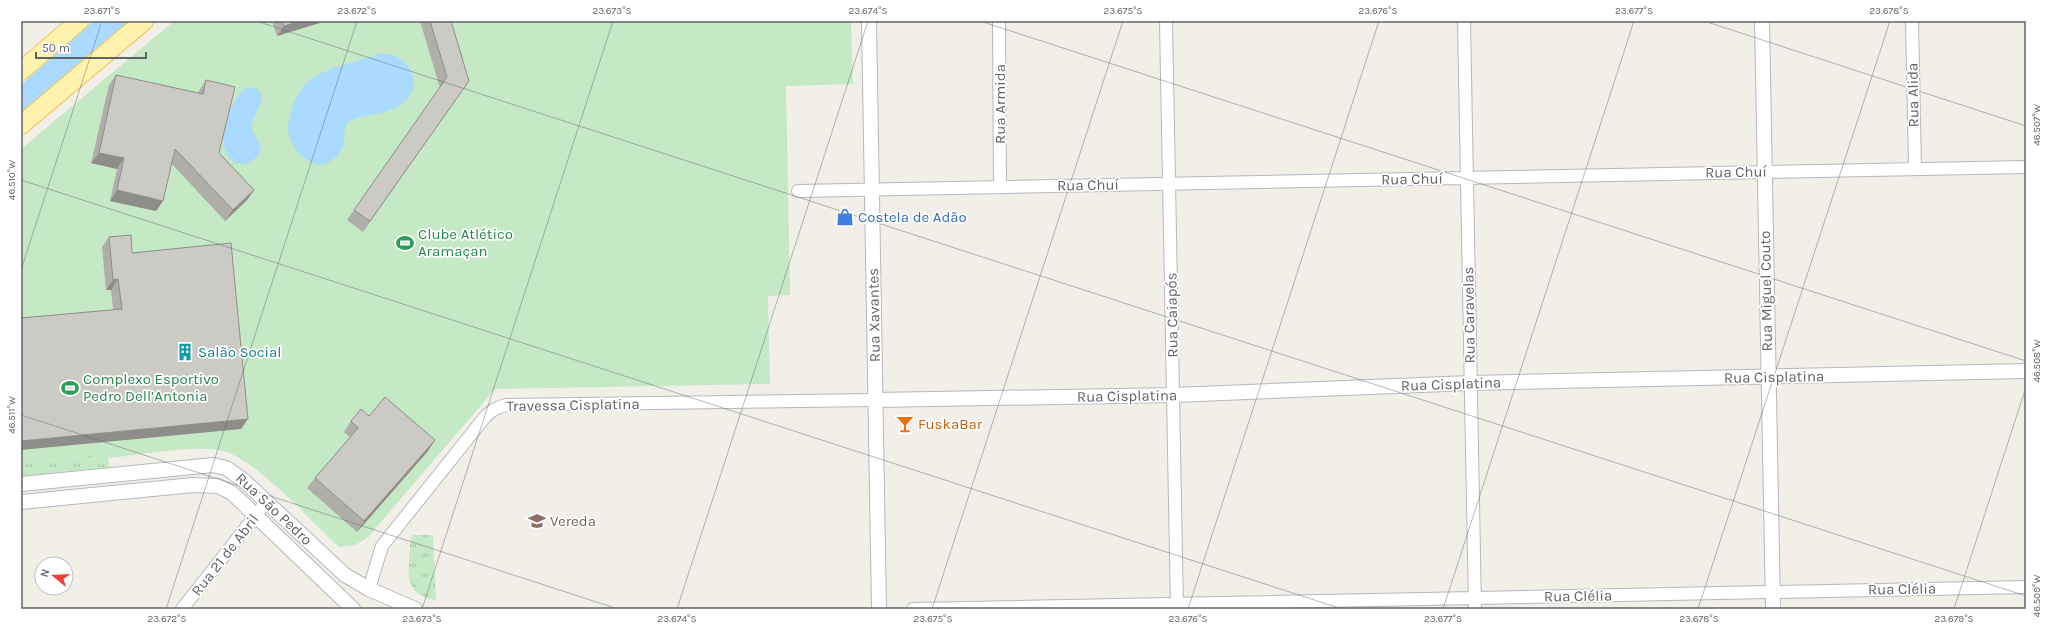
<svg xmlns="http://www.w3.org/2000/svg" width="2047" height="630" font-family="Karla,sans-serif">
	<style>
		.grass { fill: url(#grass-tufts) }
		.garden { fill: #c5e8c5 }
		.water { fill: #aadaff }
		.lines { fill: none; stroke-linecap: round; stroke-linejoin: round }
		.river { stroke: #aadaff; stroke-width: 26 }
		.minor-casing { stroke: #b5b8bc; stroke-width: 14 }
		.tertiary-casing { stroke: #b5b8bc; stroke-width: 16 }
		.primary-casing { stroke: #f2c960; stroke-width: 20 }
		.minor { stroke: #fff; stroke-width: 12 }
		.tertiary { stroke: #fff; stroke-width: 14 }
		.primary { stroke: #fff2af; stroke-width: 18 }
		.wall { fill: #afaea9 }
		.shaded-wall { fill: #8f8d8a }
		.building { fill: #cccac5; stroke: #8f8d8a }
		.ticks { fill: none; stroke: #5f6368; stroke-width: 1; stroke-opacity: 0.45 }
		.labels { text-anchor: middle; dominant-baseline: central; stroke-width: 3.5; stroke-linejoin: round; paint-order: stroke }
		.street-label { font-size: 15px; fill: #5f6368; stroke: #fff }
		.shop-label { font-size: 15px; fill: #366cbe; stroke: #fff; text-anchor: start }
		.leisure-label { font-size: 15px; fill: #27864d; stroke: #fff; text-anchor: start }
		.culture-label { font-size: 15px; fill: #0d838f; stroke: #fff; text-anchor: start }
		.food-label { font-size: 15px; fill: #c56008; stroke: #fff; text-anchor: start }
		.education-label { font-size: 15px; fill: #785e54; stroke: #fff; text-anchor: start }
		.neatline { fill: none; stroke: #5f6368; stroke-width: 1.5 }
		.ticks-label { font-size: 10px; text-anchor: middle; fill: #5f6368 }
	</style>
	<defs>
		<pattern id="grass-tufts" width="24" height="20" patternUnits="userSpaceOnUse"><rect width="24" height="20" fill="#c5e8c5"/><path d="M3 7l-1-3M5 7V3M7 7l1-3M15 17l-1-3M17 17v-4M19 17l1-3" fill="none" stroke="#a3c0a4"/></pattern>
	</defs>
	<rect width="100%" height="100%" fill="#f1efe8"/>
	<path class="grass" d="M108,454l1,13 -88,9v-13z
		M413,535h20l3,65c-37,-8 -26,-28 -26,-59z"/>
	<path class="garden" d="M174,21h677l2,63 -67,2 4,209 -22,1 2,88 -275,5 -126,147 -13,9 -17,2c-26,-24 -83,-88 -116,-96 -29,-7 -83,4 -114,7l-1,-4 -87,9v-314z"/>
	<path class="water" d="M379,54c27,-3 47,27 26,47 -15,15 -42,12 -58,22 -6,13 2,21 -11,34 -21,20 -46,-6 -48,-28 0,-9 3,-17 5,-24 4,-10 9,-19 17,-25 17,-13 49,-19 69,-26z
		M246,87l11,2 5,5c0,11 -9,22 -11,34l10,19c-5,19 -26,24 -35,5 -8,-17 6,-54 20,-65z"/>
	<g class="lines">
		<path class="river" d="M21,102l92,-81"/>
		<g class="minor-casing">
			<path id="minor" d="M999,21l1,165
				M1166,21l11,588
				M1464,21l11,588
				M1912,21l3,148
				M798,191l1228,-24
				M369,589l13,-43 103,-129c7,-7 12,-10 22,-12l368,-5
				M182,609l85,-108
				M913,609l1113,-22"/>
		</g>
		<g class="tertiary-casing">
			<path id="tertiary" d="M869,21l10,588
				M1762,21l11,588
				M875,400l299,-5 296,-12 556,-12
				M21,484l192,-19 13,3 16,11 103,96 24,14 46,20
				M21,502l172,-17 25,1 14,7 121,116"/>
		</g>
		<g class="primary-casing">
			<path id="primary" d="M21,71l58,-50
				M21,125l123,-104"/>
		</g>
		<use href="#minor" class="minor"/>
		<use href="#tertiary" class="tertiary"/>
		<use href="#primary" class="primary"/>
	</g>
	<path class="wall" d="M272,21h54l-49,15z
		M420,21h31l18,60 -106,151 -16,-12 93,-132z
		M116,75l82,18 1,-2 7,-11 13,73 35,37 -7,10 -22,21 -54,-58 -8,38 -7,10 -46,-10 7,-32 -26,-6 18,-78z
		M109,237l23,16 109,176 -128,-120 -2,-19h-5l-4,-43z
		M369,416l66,24 -7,11 -71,81 -50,-44 8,-10 35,-41 -6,-5 7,-11z"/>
	<path class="shaded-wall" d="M300,21h26l-49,15 7,-10z
		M99,153l25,5 -7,11 -26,-6z
		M117,190l46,11 -7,10 -46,-10z
		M254,190l-7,10 -22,21 8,-11z
		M118,279l-7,11h-5l7,-10z
		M248,419l-7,10 -220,21v-9z
		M435,440l-7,11 -71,81 7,-11z"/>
	<path class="building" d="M283,21h17l-16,5z
		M430,21h21l18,60 -99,140 -16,-11 93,-133z
		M116,75l87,19 3,-14 29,7 -16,66 35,37 -21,20 -58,-61 -12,52 -46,-11 7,-32 -25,-5z
		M131,235l1,18 99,-10 17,176 -227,22v-123l101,-9 -4,-30 -5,1 -4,-43z
		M385,397l50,43 -71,81 -49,-43 43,-50 -7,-7 10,-12 8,7z"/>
	<path class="ticks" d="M256,21l1770,575M980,21l1046,340M1704,21l322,105M21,180l1321,429M21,270l81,-249M21,415l597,194M166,609l191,-588M422,609l191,-588M677,609l191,-588M932,609l191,-588M1188,609l191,-588M1443,609l191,-588M1698,609l192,-588M1954,609l72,-222"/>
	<defs>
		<g id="shop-bare" transform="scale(1.38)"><path d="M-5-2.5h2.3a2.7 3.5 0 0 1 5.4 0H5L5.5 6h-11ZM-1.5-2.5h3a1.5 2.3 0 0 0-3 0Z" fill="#3f7fe0" stroke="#fff" stroke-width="2.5" paint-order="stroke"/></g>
		<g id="stadium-bare" transform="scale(1.38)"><path d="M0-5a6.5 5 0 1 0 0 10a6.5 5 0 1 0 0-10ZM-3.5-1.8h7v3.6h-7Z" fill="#2e9e5b" stroke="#fff" stroke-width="2.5" paint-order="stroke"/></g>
		<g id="building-bare" transform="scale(1.38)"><path d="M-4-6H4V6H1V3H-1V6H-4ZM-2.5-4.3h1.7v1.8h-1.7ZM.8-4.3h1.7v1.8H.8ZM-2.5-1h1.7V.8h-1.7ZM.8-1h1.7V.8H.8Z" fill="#0f9aa8" stroke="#fff" stroke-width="2.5" paint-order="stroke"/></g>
		<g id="bar-bare" transform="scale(1.38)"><path d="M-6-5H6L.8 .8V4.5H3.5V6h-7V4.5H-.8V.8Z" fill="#e8710a" stroke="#fff" stroke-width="2.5" paint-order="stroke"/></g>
		<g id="school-bare" transform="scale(1.38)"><path d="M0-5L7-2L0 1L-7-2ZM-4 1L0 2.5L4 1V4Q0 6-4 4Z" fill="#8d6e63" stroke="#fff" stroke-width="2.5" paint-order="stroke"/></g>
	</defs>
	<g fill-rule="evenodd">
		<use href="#shop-bare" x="845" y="217"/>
		<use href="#stadium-bare" x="405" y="243"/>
		<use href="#building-bare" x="185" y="352"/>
		<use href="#stadium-bare" x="70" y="388"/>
		<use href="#bar-bare" x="905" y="424"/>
		<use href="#school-bare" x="537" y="521"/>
	</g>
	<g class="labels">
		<g class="street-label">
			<text transform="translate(1913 95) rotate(-91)">Rua Alida</text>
			<text transform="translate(1000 104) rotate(-90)">Rua Armida</text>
			<text transform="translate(1736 172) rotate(-1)">Rua Chuí</text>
			<text transform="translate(1412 179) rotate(-1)">Rua Chuí</text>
			<text transform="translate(1088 185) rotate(-1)">Rua Chuí</text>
			<text transform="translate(1766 291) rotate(-91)">Rua Miguel Couto</text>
			<text transform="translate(874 315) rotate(-91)">Rua Xavantes</text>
			<text transform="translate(1172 315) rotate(-91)">Rua Caiapós</text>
			<text transform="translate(1469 315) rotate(-91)">Rua Caravelas</text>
			<text transform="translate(1774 377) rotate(-1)">Rua Cisplatina</text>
			<text transform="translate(1451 384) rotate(-2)">Rua Cisplatina</text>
			<text transform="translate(1127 396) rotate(-1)">Rua Cisplatina</text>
			<text transform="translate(573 405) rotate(-1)">Travessa Cisplatina</text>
			<text transform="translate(274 509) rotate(43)">Rua São Pedro</text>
			<text transform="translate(225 555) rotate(-52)">Rua 21 de Abril</text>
			<text transform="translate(1902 589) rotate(-1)">Rua Clélia</text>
			<text transform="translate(1578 596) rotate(-1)">Rua Clélia</text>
		</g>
		<g class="shop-label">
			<text x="858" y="217">Costela de Adão</text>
		</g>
		<g class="leisure-label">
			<text x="418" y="234">Clube Atlético<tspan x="418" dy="17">Aramaçan</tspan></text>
			<text x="83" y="379">Complexo Esportivo<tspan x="83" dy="17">Pedro Dell’Antonia</tspan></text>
		</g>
		<g class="culture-label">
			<text x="198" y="352">Salão Social</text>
		</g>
		<g class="food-label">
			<text x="918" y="424">FuskaBar</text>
		</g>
		<g class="education-label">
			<text x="550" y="521">Vereda</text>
		</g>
	</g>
	<rect width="2047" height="630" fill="none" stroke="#ffffff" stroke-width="44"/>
	<g transform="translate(54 576) rotate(288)"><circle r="19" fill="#ffffff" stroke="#bfc1c3"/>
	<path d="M0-3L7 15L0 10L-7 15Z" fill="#ea4335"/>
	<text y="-6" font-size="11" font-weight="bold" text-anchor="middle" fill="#5f6368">N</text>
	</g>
	<path d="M36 52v6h110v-6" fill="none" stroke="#5f6368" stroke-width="2"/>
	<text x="42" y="52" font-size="12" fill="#5f6368" stroke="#ffffff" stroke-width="3" paint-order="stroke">50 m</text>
	<rect x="22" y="22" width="2003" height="586" class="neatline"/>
	<g class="ticks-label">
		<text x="102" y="14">23.671°S</text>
		<text x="357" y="14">23.672°S</text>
		<text x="612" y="14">23.673°S</text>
		<text x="868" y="14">23.674°S</text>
		<text x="1123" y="14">23.675°S</text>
		<text x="1378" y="14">23.676°S</text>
		<text x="1634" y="14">23.677°S</text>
		<text x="1889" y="14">23.678°S</text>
		<text transform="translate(2036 125) rotate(-90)" y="4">46.507°W</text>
		<text transform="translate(11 180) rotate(-90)" y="4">46.510°W</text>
		<text transform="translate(2036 361) rotate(-90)" y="4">46.508°W</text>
		<text transform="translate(11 415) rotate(-90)" y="4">46.511°W</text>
		<text transform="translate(2036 596) rotate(-90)" y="4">46.509°W</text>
		<text x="167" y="622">23.672°S</text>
		<text x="422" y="622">23.673°S</text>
		<text x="677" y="622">23.674°S</text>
		<text x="933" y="622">23.675°S</text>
		<text x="1188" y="622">23.676°S</text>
		<text x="1443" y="622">23.677°S</text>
		<text x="1699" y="622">23.678°S</text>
		<text x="1954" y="622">23.679°S</text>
	</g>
</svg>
